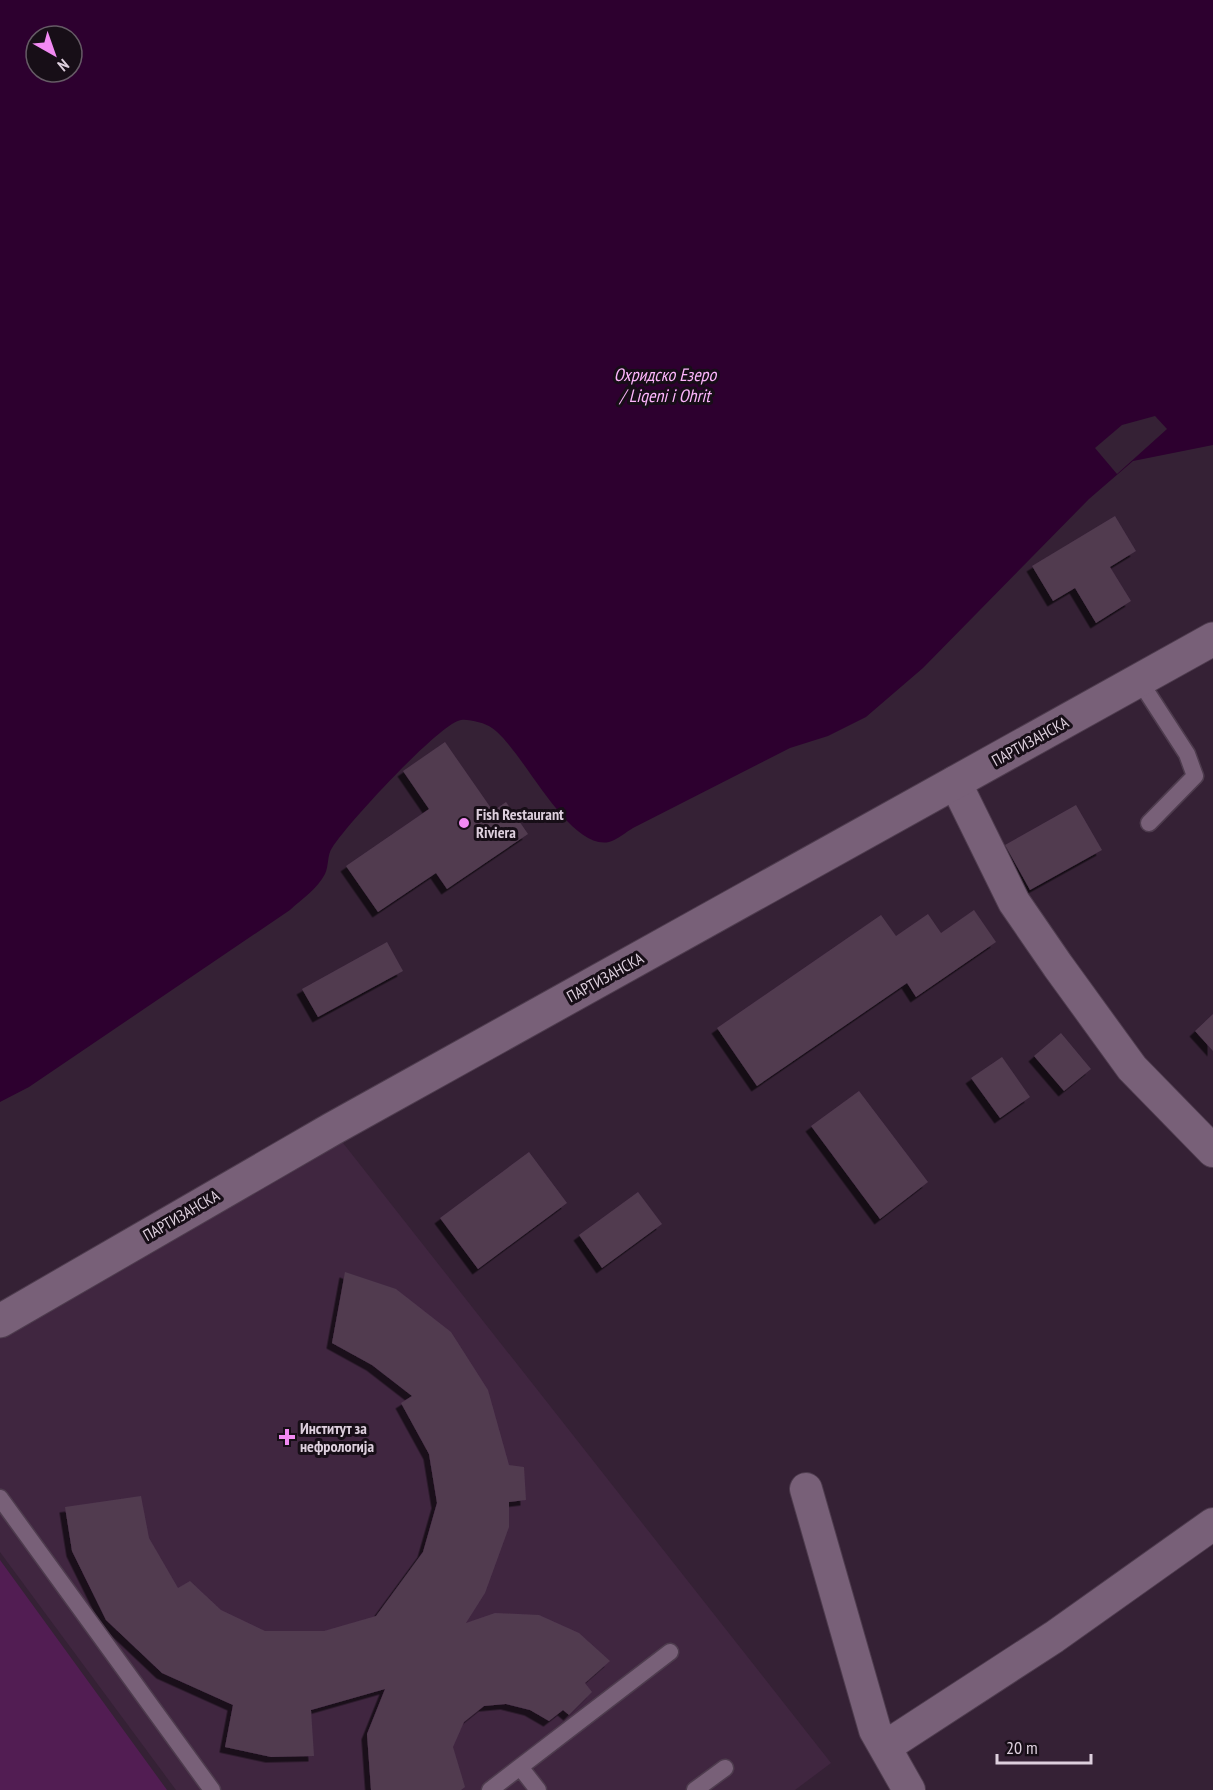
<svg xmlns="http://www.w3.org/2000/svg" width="1213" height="1790" font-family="'PT Sans Narrow',sans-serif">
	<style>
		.built { fill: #402640 }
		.green { fill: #521d53 }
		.water { fill: #2d002f; fill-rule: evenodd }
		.pier { fill: #352135 }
		.building { fill: #513a50; filter: url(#shadow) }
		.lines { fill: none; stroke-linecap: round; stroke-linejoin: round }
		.service-casing { stroke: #4e3c4e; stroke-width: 19 }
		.minor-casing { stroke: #4e3c4e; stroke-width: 34 }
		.secondary-casing { stroke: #4e3c4e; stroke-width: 35 }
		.service { stroke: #786078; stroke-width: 16 }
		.minor { stroke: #786078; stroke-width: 32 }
		.secondary { stroke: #786078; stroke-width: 33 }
		.poi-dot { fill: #f28af3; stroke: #170e17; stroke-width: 2 }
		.labels { text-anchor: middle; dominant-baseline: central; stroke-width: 6; stroke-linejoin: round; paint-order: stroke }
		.street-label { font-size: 16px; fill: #ddcfdd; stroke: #170e17 }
		.poi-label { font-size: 16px; font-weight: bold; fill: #ddcfdd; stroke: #170e17; text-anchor: start }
		.water-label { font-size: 18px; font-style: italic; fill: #fcb5fb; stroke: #170e17 }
	</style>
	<defs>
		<filter id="shadow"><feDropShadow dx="-5.5" dy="5.5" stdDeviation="0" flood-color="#0009"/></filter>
	</defs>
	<rect width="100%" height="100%" fill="#352135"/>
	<path class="built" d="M332,1129l499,634 -36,27h-619l-176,-238v-231z"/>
	<path class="green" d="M0,1560l167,230h-167z"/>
	<path class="water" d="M0,0h1213v445l-80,16 -44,38 -166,169 -57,49 -38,19 -38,12 -157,80c-7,4 -16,12 -24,14 -41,9 -87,-94 -117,-114 -7,-5 -23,-9 -31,-8 -21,3 -116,106 -129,128 -5,7 -3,18 -7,26 -7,14 -23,25 -35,36l-261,177 -29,15zM36,36h36v36h-36z"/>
	<path class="pier" d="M1155,416l12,13 -50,45 -22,-26 27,-23z"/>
	<path class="building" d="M1115,516l21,35 -26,16 21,34 -35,22 -21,-35 -22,13 -21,-35z
		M445,742l48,69 13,-9 22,32 -81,55 -11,-16 -58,39 -32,-46 83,-57 -26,-38z
		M1076,805l26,45 -72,40 -25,-45z
		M974,910l22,32 -80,55 -9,-14 -150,103 -40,-58 164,-113 15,21 32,-22 13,19z
		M387,942l16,29 -85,46 -16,-28z
		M1213,1014v37l-18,-20z
		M1061,1033l30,36 -27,22 -30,-35z
		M1002,1057l28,40 -30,21 -29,-40z
		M859,1091l69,91 -48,37 -69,-93z
		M529,1152l38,51 -89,66 -38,-51z
		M638,1192l24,32 -60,44 -23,-33z
		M345,1272l51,17 55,43 37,58 21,75 15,2 2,33 -17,2v25l-24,66 -19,30 29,-10 44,2 40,18 31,28 -25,22 7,9 -23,23 -6,-5 -14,11 -19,-11 -24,-6 -22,2 -20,16 -11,25 12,40 -4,3h-90l-4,-56 18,-45 -74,21 3,46 -43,1 -46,-10 8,-42 -71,-32 -56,-53 -34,-69 -7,-44 76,-11 8,42 29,50 12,-7 31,29 44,21h59l52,-15 47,-64 14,-49 -8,-49 -28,-51 11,-7 -40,-31 -40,-22z"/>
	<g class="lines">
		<g class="service-casing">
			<path id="service" d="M1139,680l48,74 8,22 -46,47
				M0,1498l212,292
				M520,1767l18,23
				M490,1790l180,-138
				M695,1790l30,-22"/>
		</g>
		<g class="minor-casing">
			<path id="minor" d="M955,782l59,120 44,64 74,102 81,83
				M806,1489l69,241 34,60
				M885,1747l169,-110 159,-113"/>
		</g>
		<g class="secondary-casing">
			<path id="secondary" d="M0,1321l332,-192 881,-490"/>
		</g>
		<use href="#service" class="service"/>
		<use href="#minor" class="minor"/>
		<use href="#secondary" class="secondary"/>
	</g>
	<g class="poi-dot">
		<circle cx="464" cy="823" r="6"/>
		<path d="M284 1428h6v6h6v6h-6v6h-6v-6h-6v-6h6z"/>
	</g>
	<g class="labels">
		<g class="street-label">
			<text transform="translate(1030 741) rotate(-29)">ПАРТИЗАНСКА</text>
			<text transform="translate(605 977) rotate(-29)">ПАРТИЗАНСКА</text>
			<text transform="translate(181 1215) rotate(-30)">ПАРТИЗАНСКА</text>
		</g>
		<g class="poi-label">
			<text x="476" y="814">Fish Restaurant<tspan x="476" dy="18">Riviera</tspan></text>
			<text x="300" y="1428">Институт за<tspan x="300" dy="18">нефрологија</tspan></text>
		</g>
		<g class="water-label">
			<text x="665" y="374">Охридско Езеро<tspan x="665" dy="21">/ Liqeni i Ohrit</tspan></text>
		</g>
	</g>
	<g transform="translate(54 54) rotate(140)"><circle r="28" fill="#170e17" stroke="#665b66" stroke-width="1.5"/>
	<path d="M0-4.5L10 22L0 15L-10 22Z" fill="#f28af3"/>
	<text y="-9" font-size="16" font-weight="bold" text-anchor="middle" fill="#ddcfdd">N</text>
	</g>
	<path d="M997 1754v9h94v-9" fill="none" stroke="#ddcfdd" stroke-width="3"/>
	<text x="1006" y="1754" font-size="18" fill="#ddcfdd" stroke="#170e17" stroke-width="4.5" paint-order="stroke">20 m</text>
</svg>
